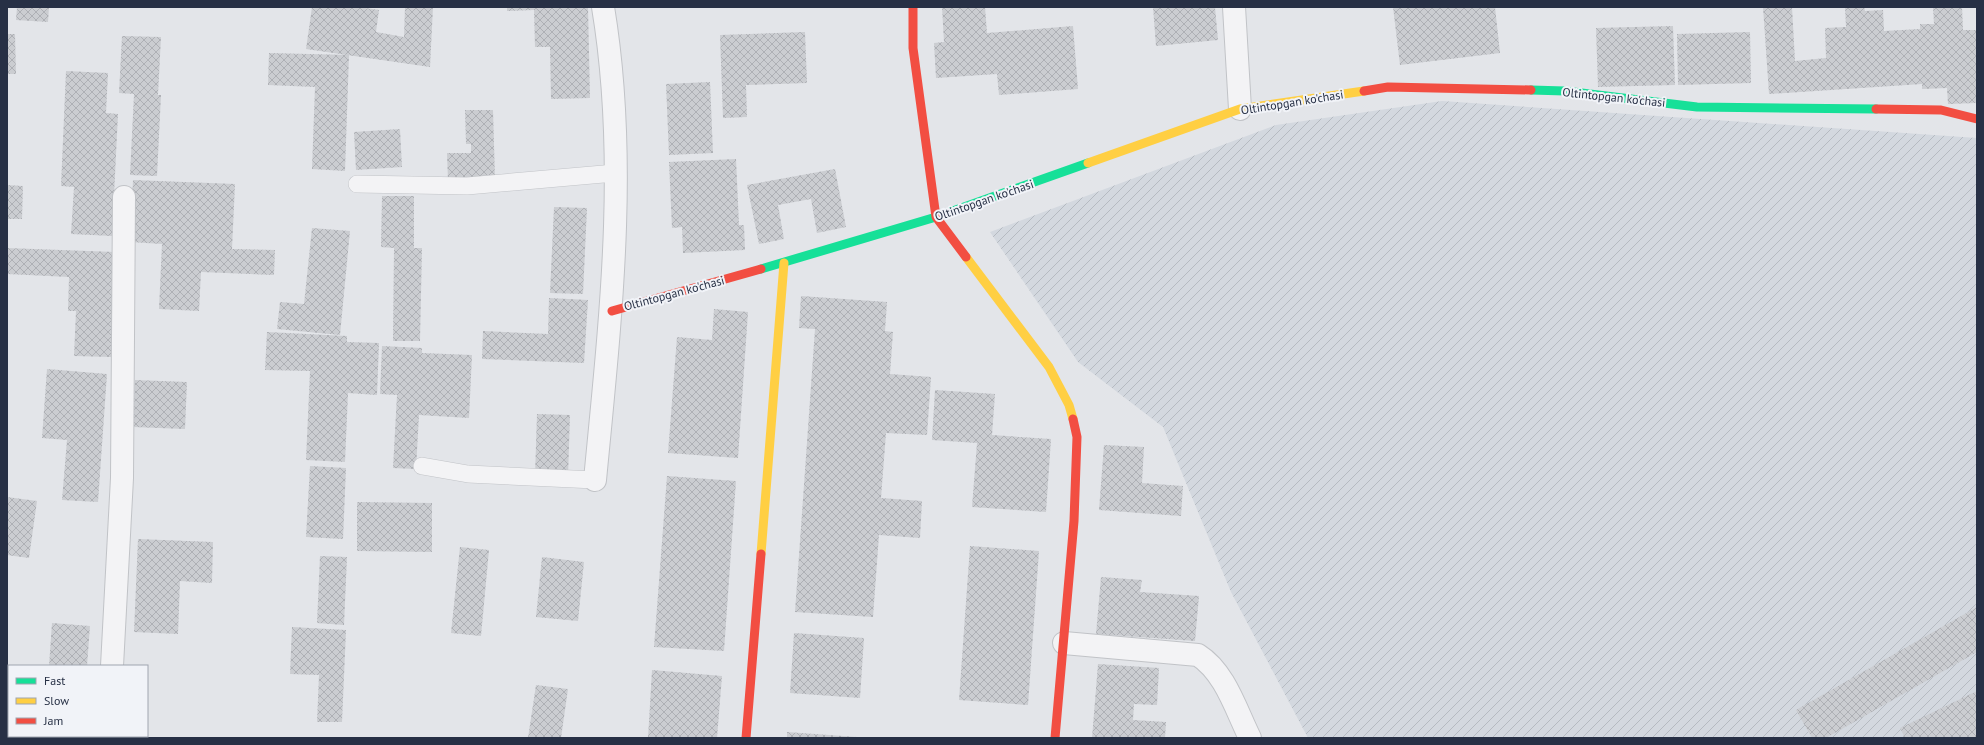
<svg xmlns="http://www.w3.org/2000/svg" width="1984" height="745" font-family="'PT Sans',sans-serif">
	<style>
		.industrial { fill: url(#industrial-furrows) }
		.building { fill: url(#building-cross-hatch) }
		.lines { fill: none; stroke-linecap: round; stroke-linejoin: round }
		.lane-casing { stroke: #c1c3c7; stroke-width: 18 }
		.street-casing { stroke: #c1c3c7; stroke-width: 24 }
		.lane { stroke: #f3f3f5; stroke-width: 17 }
		.street { stroke: #f3f3f5; stroke-width: 22 }
		.fast { stroke: #16e098; stroke-width: 9 }
		.slow { stroke: #ffcf43; stroke-width: 9 }
		.jam { stroke: #f24e42; stroke-width: 9 }
		.labels { text-anchor: middle; dominant-baseline: central; stroke-width: 4; stroke-linejoin: round; paint-order: stroke }
		.street-label { font-size: 12px; fill: #273045; stroke: #f1f3f8 }
	</style>
	<defs>
		<pattern id="industrial-furrows" width="10" height="10" patternUnits="userSpaceOnUse"><rect width="10" height="10" fill="#d3d8df"/><path d="M-1 1l2-2M0 10L10 0M9 11l2-2" fill="none" stroke="#b5bac1"/></pattern>
		<pattern id="building-cross-hatch" width="8" height="8" patternUnits="userSpaceOnUse"><rect width="8" height="8" fill="#cbcdd1"/><path d="M0 0l8 8M0 8l8-8" fill="none" stroke="#aeb0b5"/></pattern>
	</defs>
	<rect width="100%" height="100%" fill="#e3e5e9"/>
	<path class="industrial" d="M1442,101l535,37v600h-669l-77,-146 -68,-165 -85,-65 -88,-130 286,-107z"/>
	<path class="building" d="M17,7h32l-1,15 -32,-2z
		M312,7h47l20,3 -3,22 28,5 1,-30h28l-3,60 -124,-18z
		M507,7h81l2,91 -39,1 -1,-52h-15l-1,-37 -27,1z
		M942,7h43l2,26 86,-7 5,63 -79,6 -2,-21 -61,4 -2,-35 10,-1z
		M1153,7h62l3,33 -62,6z
		M1393,7h102l5,46 -100,12z
		M1763,7h29l3,54 31,-3 -1,-30 21,-1 -1,-20h19l1,4 18,-1 1,21 36,-2v-5h14l-1,-17h29l1,23h14v73l-29,1 -1,-16 -25,1v-5l-153,10z
		M1673,26l2,59 -77,2 -2,-59z
		M805,32l2,51 -61,2 1,32 -24,1 -3,-83z
		M1750,32l1,51 -73,2 -1,-51z
		M7,34h8l1,40h-9z
		M122,36l39,1 -3,58h3l-4,81 -27,-1 4,-81 -15,-1z
		M269,53l80,2 -4,116 -33,-2 3,-82 -47,-2z
		M66,71l42,2 -2,40 12,1 -6,122 -41,-2 3,-47 -13,-1z
		M710,82l3,71 -44,2 -3,-71z
		M465,110h28l2,69 -47,2 -1,-28h24v-9h-5z
		M400,129l2,38 -46,3 -2,-38z
		M736,159l3,66h5l1,25 -62,3 -1,-26 -10,1 -3,-66z
		M835,169l11,58 -29,6 -6,-34 -33,6 6,34 -25,5 -12,-59z
		M133,180l102,4 -3,65 43,1 -1,25 -73,-3 -2,39 -40,-2 3,-65 -32,-2z
		M7,185l16,1 -1,33h-15z
		M382,196h32v52h8l-2,93h-27l1,-93 -13,-1z
		M554,207l33,1 -4,86 -33,-1z
		M312,228l38,3 -10,104 -63,-6 3,-27 24,2z
		M7,248l108,4 -4,105 -37,-1 2,-45h-8l1,-34 -62,-3z
		M801,296l86,6 -2,29 8,1 -3,42 41,3 -4,58 -41,-2 -5,65 41,3 -2,37 -41,-3 -6,82 -78,-5 20,-283 -16,-1z
		M549,298l39,2 -4,63 -102,-4 1,-28 65,3z
		M714,309l34,3 -10,146 -70,-5 9,-116 35,3z
		M267,332l80,4v6l32,1 -2,52 -29,-2 -3,69 -39,-2 4,-89 -45,-1z
		M382,346l40,2v5l50,2 -3,63 -50,-3 -3,54 -23,-1 4,-73 -17,-1z
		M47,369l60,5 -9,128 -36,-2 5,-60 -25,-2z
		M135,380l52,2 -2,47 -52,-2z
		M935,390l60,4 -3,41 59,4 -5,73 -74,-5 5,-64 -45,-3z
		M537,414l33,1 -2,62 -33,-1z
		M1104,445l40,2 -2,36 41,3 -2,30 -82,-6z
		M310,466l36,2 -3,71 -37,-2z
		M667,476l69,5 -12,170 -70,-4z
		M7,497l30,4 -8,57 -22,-3z
		M357,502l75,1v49l-75,-1z
		M138,539l75,3 -1,41 -32,-2 -2,53 -44,-2z
		M970,546l69,5 -11,154 -69,-5z
		M460,547l29,3 -8,86 -30,-3z
		M320,556l27,1 -3,68 -27,-2z
		M542,557l42,5 -6,59 -42,-4z
		M1101,577l41,3 -2,12 59,4 -4,45 -99,-7z
		M1977,607v45l-151,86h-14l-16,-28z
		M52,623l38,3 -3,40h-38z
		M292,627l54,3 -4,92h-25l2,-47 -29,-1z
		M794,633l70,5 -4,60 -70,-5z
		M1098,664l61,4 -2,37 -23,-1 -1,16 33,2 -1,16h-73z
		M652,670l70,6 -5,62h-69z
		M536,685l32,4 -7,49h-33z
		M1977,691v47h-72l-5,-10z
		M7,719h2v17h73l-1,2h-74z
		M787,732l70,5v1h-70z"/>
	<g class="lines">
		<g class="lane-casing">
			<path id="lane" d="M357,184l110,2 148,-13
				M422,466l46,8 127,6"/>
		</g>
		<g class="street-casing">
			<path id="street" d="M1234,7l6,102
				M595,480c15,-157 34,-317 8,-473
				M1064,643l134,12c27,17 38,55 52,83
				M112,666l10,-188 2,-281
				M108,738v-2"/>
		</g>
		<use href="#lane" class="lane"/>
		<use href="#street" class="street"/>
		<path class="fast" d="M1531,90l34,1 132,16 179,2
			M761,269l175,-52 152,-54"/>
		<path class="slow" d="M1088,163l152,-54 124,-18
			M966,257l83,110 20,38 4,14
			M761,554l23,-291"/>
		<path class="jam" d="M913,7v41l23,169 30,40
			M1364,91l24,-4 143,3
			M1876,109l65,1 36,9
			M612,311l149,-42
			M746,738l15,-184
			M1055,738l19,-217 3,-84 -4,-18"/>
	</g>
	<g class="labels">
		<g class="street-label">
			<text transform="translate(1614 97) rotate(6)">Oltintopgan ko'chasi</text>
			<text transform="translate(1292 102) rotate(-9)">Oltintopgan ko'chasi</text>
			<text transform="translate(984 200) rotate(-19)">Oltintopgan ko'chasi</text>
			<text transform="translate(674 293) rotate(-15)">Oltintopgan ko'chasi</text>
		</g>
	</g>
	<rect width="1984" height="745" fill="none" stroke="#273045" stroke-width="16"/>
	<rect x="8" y="665" width="140" height="72" fill="#f1f3f8" stroke="#a0a5b0"/>
	<rect x="16" y="678" width="20" height="6" fill="#16e098" stroke="#a0a5b0"/>
	<text x="44" y="685" font-size="12" fill="#273045">Fast</text>
	<rect x="16" y="698" width="20" height="6" fill="#ffcf43" stroke="#a0a5b0"/>
	<text x="44" y="705" font-size="12" fill="#273045">Slow</text>
	<rect x="16" y="718" width="20" height="6" fill="#f24e42" stroke="#a0a5b0"/>
	<text x="44" y="725" font-size="12" fill="#273045">Jam</text>
</svg>
